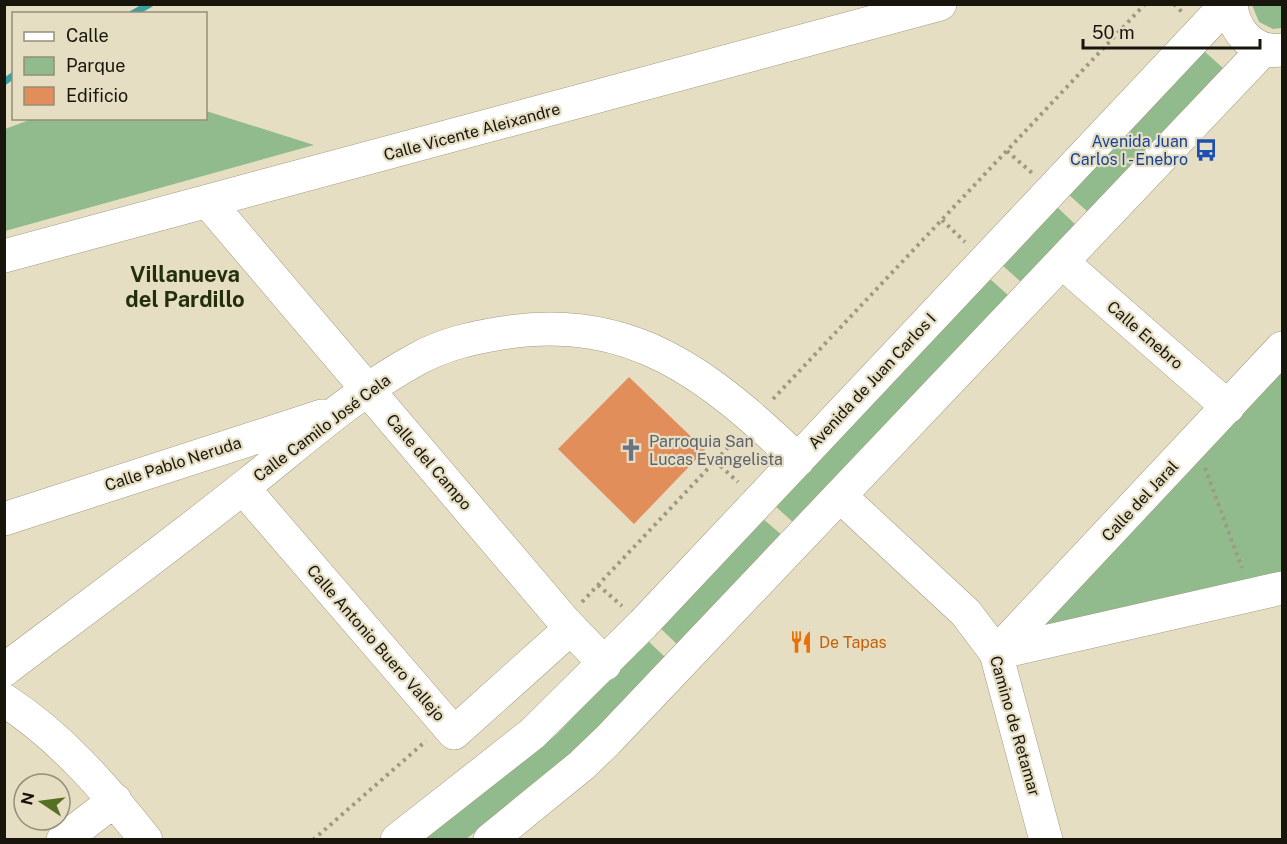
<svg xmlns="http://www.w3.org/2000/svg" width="1287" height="844" font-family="'Public Sans',sans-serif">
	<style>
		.green { fill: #91bb8c }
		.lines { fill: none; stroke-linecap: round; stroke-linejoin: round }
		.stream { stroke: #3ca2a1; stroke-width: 7 }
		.building { fill: #e28e5b }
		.minor-casing { stroke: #a29b82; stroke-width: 34 }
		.path { stroke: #9f9984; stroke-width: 4; stroke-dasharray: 3 4.5; stroke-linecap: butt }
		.minor { stroke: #fff; stroke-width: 33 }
		.labels { text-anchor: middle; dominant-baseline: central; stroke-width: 4.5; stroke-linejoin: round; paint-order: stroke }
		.street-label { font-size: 16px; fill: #18150c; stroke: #e6dec3 }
		.transit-label { font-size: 16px; fill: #164399; stroke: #e6dec3; text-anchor: end }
		.worship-label { font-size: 16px; fill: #5b616d; stroke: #e6dec3; text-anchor: start }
		.food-label { font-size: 16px; fill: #c56008; stroke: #e6dec3; text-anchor: start }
		.district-label { font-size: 22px; font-weight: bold; fill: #222f0a; stroke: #e6dec3 }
	</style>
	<rect width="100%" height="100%" fill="#e6dec3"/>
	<path class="green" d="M1252,5h30v23l-9,1 -14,-7z
		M1204,51l20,18 -135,144 -21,-19z
		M206,111l108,34 -309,86v-102l27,-10 174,-1z
		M1057,207l19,18 -55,57 -19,-17z
		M989,278l20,18 -214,228 -21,-19z
		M1282,346v242l-286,65z
		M762,518l21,18 -104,110 -20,-19z
		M647,640l20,19 -89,95 -112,85 -45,1 136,-106z"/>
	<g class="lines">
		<path class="stream" d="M132,14l18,-10
			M4,82l10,-7"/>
	</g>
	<path class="building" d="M629,377l76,73 -71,74 -76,-75z"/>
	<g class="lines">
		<g class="minor-casing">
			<path id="minor" d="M1231,4c2,27 23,50 51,46
				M209,203l355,418 41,43
				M4,256l936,-252
				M1062,262l166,145
				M243,488l211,245 117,-105
				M840,496l126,117 30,40 50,187
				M4,519l318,-103
				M996,653l286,-305
				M996,653l286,-65
				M4,670c82,-62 165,-123 245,-187 54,-43 107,-91 168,-124 27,-15 55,-21 85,-26 130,-21 208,43 296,127
				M4,700c56,36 101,88 142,140
				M63,840l52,-40
				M397,840l135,-106 111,-110 584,-620
				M490,840l92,-75 25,-24 657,-692"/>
		</g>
		<path class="path" d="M1174,4l9,9
			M1007,151l25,22
			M942,220l23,22
			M773,399l372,-395
			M715,461l23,21
			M1205,468l37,100
			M598,585l24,21
			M582,602l153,-162
			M313,840l113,-99"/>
		<use href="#minor" class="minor"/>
	</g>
	<defs>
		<g id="bus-bare" transform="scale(1.8)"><path d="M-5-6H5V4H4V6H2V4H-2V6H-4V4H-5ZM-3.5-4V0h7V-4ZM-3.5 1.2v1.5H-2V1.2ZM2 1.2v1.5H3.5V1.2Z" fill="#1a4fb4" stroke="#e6dec3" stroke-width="2.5" paint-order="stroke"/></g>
		<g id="church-bare" transform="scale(1.8)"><path d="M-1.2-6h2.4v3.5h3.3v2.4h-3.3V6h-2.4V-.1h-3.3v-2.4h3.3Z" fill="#6b7280" stroke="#e6dec3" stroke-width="2.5" paint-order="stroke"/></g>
		<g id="restaurant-bare" transform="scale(1.8)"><path d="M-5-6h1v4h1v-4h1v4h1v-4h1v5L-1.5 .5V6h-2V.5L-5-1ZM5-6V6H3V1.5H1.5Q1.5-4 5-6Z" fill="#e8710a" stroke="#e6dec3" stroke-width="2.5" paint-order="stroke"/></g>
	</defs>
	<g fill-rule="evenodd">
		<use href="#bus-bare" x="1206" y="150"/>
		<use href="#church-bare" x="631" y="450"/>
		<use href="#restaurant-bare" x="801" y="642"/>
	</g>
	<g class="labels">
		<g class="street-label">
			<text transform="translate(472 132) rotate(-15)">Calle Vicente Aleixandre</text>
			<text transform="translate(1145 335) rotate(41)">Calle Enebro</text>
			<text transform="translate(872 381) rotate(-47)">Avenida de Juan Carlos I</text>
			<text transform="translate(322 428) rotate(-37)">Calle Camilo José Cela</text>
			<text transform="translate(429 462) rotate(49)">Calle del Campo</text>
			<text transform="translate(173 464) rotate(-18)">Calle Pablo Neruda</text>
			<text transform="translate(1140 501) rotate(-47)">Calle del Jaral</text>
			<text transform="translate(376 643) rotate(49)">Calle Antonio Buero Vallejo</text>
			<text transform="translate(1015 726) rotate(74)">Camino de Retamar</text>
		</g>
		<g class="transit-label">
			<text x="1188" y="141">Avenida Juan<tspan x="1188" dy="18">Carlos I - Enebro</tspan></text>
		</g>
		<g class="worship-label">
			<text x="649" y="441">Parroquia San<tspan x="649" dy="18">Lucas Evangelista</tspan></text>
		</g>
		<g class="food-label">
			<text x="819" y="642">De Tapas</text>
		</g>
		<g class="district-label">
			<text x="185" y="274">Villanueva<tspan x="185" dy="25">del Pardillo</tspan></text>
		</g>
	</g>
	<rect width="1287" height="844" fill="none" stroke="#18150c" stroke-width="12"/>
	<rect x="12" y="12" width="195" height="108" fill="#e6dec3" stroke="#948e7a" stroke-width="1.5"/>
	<rect x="24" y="32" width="30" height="9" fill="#ffffff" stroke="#948e7a" stroke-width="1.5"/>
	<text x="66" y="42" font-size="18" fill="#18150c">Calle</text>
	<rect x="24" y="57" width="30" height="18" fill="#91bb8c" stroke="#948e7a" stroke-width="1.5"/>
	<text x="66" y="72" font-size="18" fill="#18150c">Parque</text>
	<rect x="24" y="87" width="30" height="18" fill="#e28e5b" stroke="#948e7a" stroke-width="1.5"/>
	<text x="66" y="102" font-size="18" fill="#18150c">Edificio</text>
	<g transform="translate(42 802) rotate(283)"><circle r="28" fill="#e6dec3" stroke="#948e7a" stroke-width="1.5"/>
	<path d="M0-4.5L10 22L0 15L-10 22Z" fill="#557023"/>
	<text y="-9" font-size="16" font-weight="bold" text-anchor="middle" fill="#18150c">N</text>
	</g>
	<path d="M1083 39v9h177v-9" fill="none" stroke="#18150c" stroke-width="3"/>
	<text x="1092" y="39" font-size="18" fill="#18150c" stroke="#e6dec3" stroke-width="4.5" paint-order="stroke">50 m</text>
</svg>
